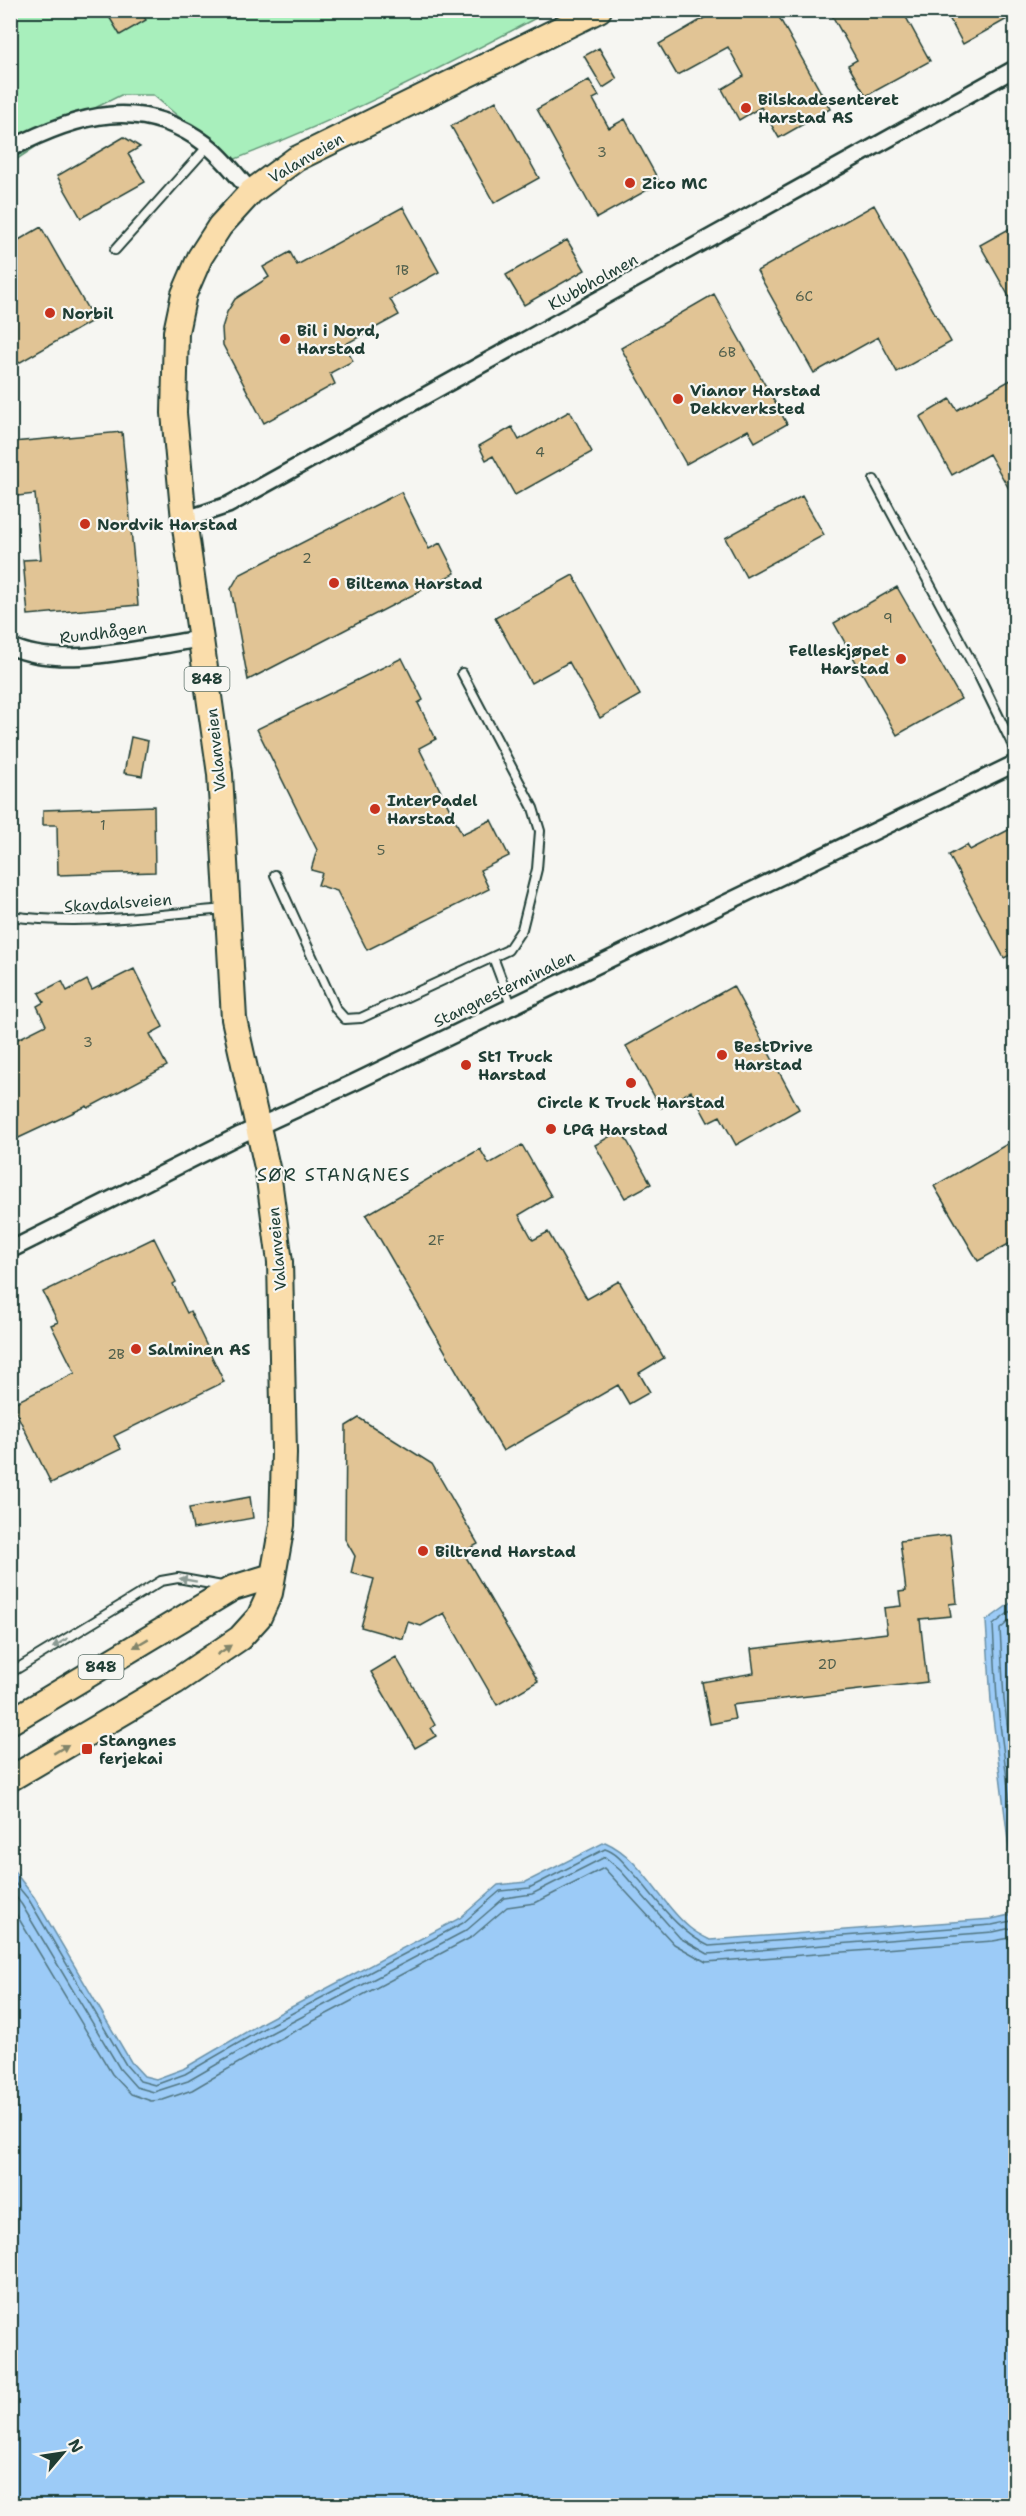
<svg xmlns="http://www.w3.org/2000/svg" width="1026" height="2516" font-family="'Shantell Sans',sans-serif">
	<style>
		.green { fill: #a8efbc; stroke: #649678; stroke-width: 1.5 }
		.water { fill: #9ccbf7; stroke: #6a92a9; stroke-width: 1.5 }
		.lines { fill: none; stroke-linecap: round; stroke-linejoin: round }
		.shore { stroke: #517682; stroke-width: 1.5 }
		.building { fill: #e1c495; stroke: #1f3d34; stroke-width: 1.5 }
		.lane-casing { stroke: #1f3d34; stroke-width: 12 }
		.street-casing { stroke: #1f3d34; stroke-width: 20 }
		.primary-casing { stroke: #1f3d34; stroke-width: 28 }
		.lane { stroke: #f6f6f2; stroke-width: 8 }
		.street { stroke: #f6f6f2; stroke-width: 15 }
		.primary { stroke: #faddab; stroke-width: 24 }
		.oneway { fill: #8a9a93 }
		.oneway2 { fill: #82856a }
		.poi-dot { fill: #c8321e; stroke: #f6f6f2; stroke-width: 2 }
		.labels { text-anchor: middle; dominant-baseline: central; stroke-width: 4.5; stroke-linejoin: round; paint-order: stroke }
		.number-label { font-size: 14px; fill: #505f4c }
		.shield { fill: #f6f6f2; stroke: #60746d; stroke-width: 1.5 }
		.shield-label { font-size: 15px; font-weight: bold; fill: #1f3d34 }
		.poi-label { font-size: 16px; font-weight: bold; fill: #1f3d34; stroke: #f6f6f2; text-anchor: start }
		.street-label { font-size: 16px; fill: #1f3d34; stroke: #f6f6f2 }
		.neighbourhood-label { font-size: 18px; letter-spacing: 1.5px; fill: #1f3d34; stroke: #f6f6f2 }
	</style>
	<rect width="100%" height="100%" fill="#f6f6f2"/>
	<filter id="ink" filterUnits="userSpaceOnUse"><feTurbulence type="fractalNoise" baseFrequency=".0167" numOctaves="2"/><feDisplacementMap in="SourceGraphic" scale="12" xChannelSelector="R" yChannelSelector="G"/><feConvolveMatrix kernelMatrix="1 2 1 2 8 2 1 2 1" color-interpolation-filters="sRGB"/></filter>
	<g filter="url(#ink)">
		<path class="green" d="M11,11h538c-107,57 -213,111 -327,153l-16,-24 -53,-45h-32l-28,14 -82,54z"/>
		<path class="water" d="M1015,1600v298l-24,-197 -5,-80z
			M605,1842c37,16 55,62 85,86 6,5 14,9 20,12l282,-21 17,-4 6,-10v600h-1004v-638l23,30 97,165 13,14 12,3 27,-10 82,-48 195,-103 38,-33 28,-3z"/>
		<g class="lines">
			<path class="shore" d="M1016,1607l-23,18 4,75 19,150
				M1016,1615l-16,14 4,71 12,89
				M1016,1627l-6,6 6,84
				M10,1877l19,23 97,165 14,16 15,4 30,-11 83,-48 195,-103 37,-32 29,-3 76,-39c13,4 22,18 31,27 22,25 42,56 73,70l283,-21 19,-4 5,-4
				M10,1889l12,16 98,164 16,18 18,5 34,-11 83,-48 196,-103 37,-32 28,-4 73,-37 16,14 59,67 28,16 285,-22 23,-5
				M10,1904l102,170 19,20 20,7 12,-1 29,-10 84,-49 196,-104 35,-30 28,-4 69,-35 70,76 32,18 287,-21 23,-4"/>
		</g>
		<path class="building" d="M105,10h35l6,10 -26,15z
			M718,10h57l55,99 -51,29 -18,-31 -22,13 -17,-31 22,-13 -16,-29 -51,28 -18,-31z
			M829,10h73l28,51 -64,35 -18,-31 9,-5z
			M945,10h71v4l-53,30z
			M599,48l18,31 -14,9 -19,-32z
			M589,80l10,16 -6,3 16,29 16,-9 35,64 -63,35 -60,-109z
			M496,101l43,77 -45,25 -43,-77z
			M124,137l16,10 -12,7 17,28 -64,36 -24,-42z
			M874,205l77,137 -54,30 -19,-35 -64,36 -57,-102z
			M403,207l36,65 -49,27 9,16 -55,30 9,16 -23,12 5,11 -71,39 -41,-78 -1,-17 5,-16 8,-13 34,-22 -6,-10 27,-15 7,13z
			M1016,225v84l-36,-64z
			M41,227l53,93 -84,48v-123z
			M567,240l18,30 -61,35 -18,-30z
			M714,294l73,130 -32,18 -7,-12 -62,34 -65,-116z
			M1016,377v124l-27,-47 -37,21 -32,-58 30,-18 7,11z
			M570,411l22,41 -77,43 -22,-39 -7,4 -7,-14 33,-19 7,13z
			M122,432l16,173 -110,10 -5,-55 18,-1 -6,-65 -17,2 -5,-54z
			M401,492l28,57 11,-6 15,30 -207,107 -17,-91 8,-14z
			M802,496l22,39 -78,42 -21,-39z
			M573,575l67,120 -40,23 -31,-56 -38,21 -36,-65z
			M897,587l64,112 -64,36 -63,-112z
			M402,658l21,42 -5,3 18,36 -17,9 43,86 29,-14 18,36 -29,14 9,19 -122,61 -30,-59 -19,-6 4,-12 -11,-3 6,-20 -60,-121z
			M131,737l17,4 -6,35 -18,-3z
			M154,806l1,66 -97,3 -1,-50h-14v-15z
			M1016,826v126l-12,6 -55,-103 18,-10 3,5z
			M134,969l29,58 -13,7 17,32 -79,42 -1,-2 -77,36v-99l36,-18 -9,-19 7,-4 -5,-9 23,-12 5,10 20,-11 5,10z
			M733,986l66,123 -63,36 -16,-29 -12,6 -17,-31 -30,17 -35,-62z
			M621,1130l30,54 -26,14 -30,-53z
			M1016,1139v101l-38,21 -44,-75z
			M522,1145l29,51 -32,19 14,25 15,-8 39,67 32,-18 45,77 -25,15 11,19 -21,12 -11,-19 -115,66 -137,-236 114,-66 9,15z
			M154,1238l22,44 -3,2 14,29 3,-2 34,71 -110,54 7,13 -70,34 -39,-79 63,-31 -24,-48 7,-3 -15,-30z
			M359,1418l73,46 46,80 -15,8 75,129 -41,24 -53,-92 -23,13 -13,-4 -5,17 -42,-12 13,-48 -23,-6 4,-17 -10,-17 1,-113z
			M250,1497l3,21 -60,11 -4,-21z
			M950,1535l7,68 -8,1 2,12 -31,3 7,63 -195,23 3,14 -25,5 -8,-42 52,-9 -3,-24 136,-16 -3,-25 17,-2 -2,-14 7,-1 -6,-50z
			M396,1657l39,68 -4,3 5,8 -21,12 -44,-76z"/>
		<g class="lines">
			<g class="lane-casing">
				<path id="lane" d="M115,250l93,-104
					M874,480l105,196 37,76
					M275,875l61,134 9,10 16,-1 147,-68 14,-21 15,-60 3,-38 -7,-23 -71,-135
					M10,916c72,10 143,-1 215,-7
					M493,957l18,48
					M10,1673l151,-92 17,-3 44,8"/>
			</g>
			<g class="street-casing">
				<path id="street" d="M10,149c67,-35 132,-54 197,-4 17,13 30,31 44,47
					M184,520l44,-15 788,-437
					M10,646c52,25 135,0 190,-7
					M10,1250l230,-115 115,-53 661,-319"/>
			</g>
			<g class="primary-casing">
				<path id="primary" d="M10,1722l223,-134 39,-12
					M10,1779l165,-97 65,-44 19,-21 11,-24 12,-68 2,-72 -4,-191 -12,-90 -34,-153 -14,-245 -36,-254 -10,-107 2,-81 8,-38 16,-37 20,-31 31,-34 45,-33 303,-149"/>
			</g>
			<use href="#lane" class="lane"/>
			<use href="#street" class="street"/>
			<use href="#primary" class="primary"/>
		</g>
		<defs><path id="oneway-solid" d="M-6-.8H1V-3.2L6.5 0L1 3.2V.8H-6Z" transform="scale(1.5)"/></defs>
		<g class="oneway">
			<use href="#oneway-solid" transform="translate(188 1580) rotate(-170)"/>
			<use href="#oneway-solid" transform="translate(60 1643) rotate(148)"/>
		</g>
		<g class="oneway2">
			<use href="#oneway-solid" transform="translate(141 1643) rotate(149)"/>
			<use href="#oneway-solid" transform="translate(224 1650) rotate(-34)"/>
			<use href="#oneway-solid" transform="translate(61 1749) rotate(-31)"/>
		</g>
	</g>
	<g class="poi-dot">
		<circle cx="746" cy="108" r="6"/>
		<circle cx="630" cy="183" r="6"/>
		<circle cx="50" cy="313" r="6"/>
		<circle cx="285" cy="339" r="6"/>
		<circle cx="678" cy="399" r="6"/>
		<circle cx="85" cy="524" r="6"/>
		<circle cx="334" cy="583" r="6"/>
		<circle cx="901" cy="659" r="6"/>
		<circle cx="375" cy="809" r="6"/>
		<circle cx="722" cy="1055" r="6"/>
		<circle cx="466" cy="1065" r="6"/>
		<circle cx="631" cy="1083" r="6"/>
		<circle cx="551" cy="1129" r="6"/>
		<circle cx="136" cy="1349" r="6"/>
		<circle cx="423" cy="1551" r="6"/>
		<rect x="81" y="1743" width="12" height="12" rx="3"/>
	</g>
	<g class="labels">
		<g class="number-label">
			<text x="602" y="152">3</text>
			<text x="402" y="270">1B</text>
			<text x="804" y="296">6C</text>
			<text x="727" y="352">6B</text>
			<text x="540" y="452">4</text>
			<text x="307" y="558">2</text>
			<text x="888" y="618">9</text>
			<text x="103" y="825">1</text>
			<text x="381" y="850">5</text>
			<text x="88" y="1042">3</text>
			<text x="436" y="1240">2F</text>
			<text x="116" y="1354">2B</text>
			<text x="827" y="1664">2D</text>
		</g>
		<g class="shield">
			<rect x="184.5" y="667" width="45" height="24" rx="4.5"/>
			<rect x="78.5" y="1655" width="45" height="24" rx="4.5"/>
		</g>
		<g class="shield-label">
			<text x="207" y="679">848</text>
			<text x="101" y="1667">848</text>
		</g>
		<g class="poi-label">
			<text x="758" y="99">Bilskadesenteret<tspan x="758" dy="18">Harstad AS</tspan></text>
			<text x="642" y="183">Zico MC</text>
			<text x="62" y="313">Norbil</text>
			<text x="297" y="330">Bil i Nord,<tspan x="297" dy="18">Harstad</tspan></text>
			<text x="690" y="390">Vianor Harstad<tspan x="690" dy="18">Dekkverksted</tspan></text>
			<text x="97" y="524">Nordvik Harstad</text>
			<text x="346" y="583">Biltema Harstad</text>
			<text x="889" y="650" text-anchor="end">Felleskjøpet<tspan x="889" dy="18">Harstad</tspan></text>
			<text x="387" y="800">InterPadel<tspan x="387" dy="18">Harstad</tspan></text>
			<text x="734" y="1046">BestDrive<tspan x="734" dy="18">Harstad</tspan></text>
			<text x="478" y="1056">St1 Truck<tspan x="478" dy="18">Harstad</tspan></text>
			<text x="631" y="1102" text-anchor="middle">Circle K Truck Harstad</text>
			<text x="563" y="1129">LPG Harstad</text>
			<text x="148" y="1349">Salminen AS</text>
			<text x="435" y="1551">Biltrend Harstad</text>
			<text x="99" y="1740">Stangnes<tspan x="99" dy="18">ferjekai</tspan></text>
		</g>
		<g class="street-label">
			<text transform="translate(306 158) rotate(-30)">Valanveien</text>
			<text transform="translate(593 282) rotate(-29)">Klubbholmen</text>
			<text transform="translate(103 633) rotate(-7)">Rundhågen</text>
			<text transform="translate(216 750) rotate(-96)">Valanveien</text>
			<text transform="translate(118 903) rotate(-4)">Skavdalsveien</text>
			<text transform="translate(504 989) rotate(-26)">Stangnesterminalen</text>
			<text transform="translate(277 1249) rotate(-95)">Valanveien</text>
		</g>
		<g class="neighbourhood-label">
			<text x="334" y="1175">SØR STANGNES</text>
		</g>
	</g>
	<rect width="1026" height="2516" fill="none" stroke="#f6f6f2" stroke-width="36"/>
	<rect x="18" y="18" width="990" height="2480" fill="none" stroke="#1f3d34" stroke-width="2" filter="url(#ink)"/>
	<g transform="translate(63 2453) rotate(61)" stroke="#f6f6f2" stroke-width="4.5" paint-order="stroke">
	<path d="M0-4.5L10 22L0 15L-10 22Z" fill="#1f3d34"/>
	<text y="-9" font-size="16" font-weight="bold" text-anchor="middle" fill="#1f3d34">N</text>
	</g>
</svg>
